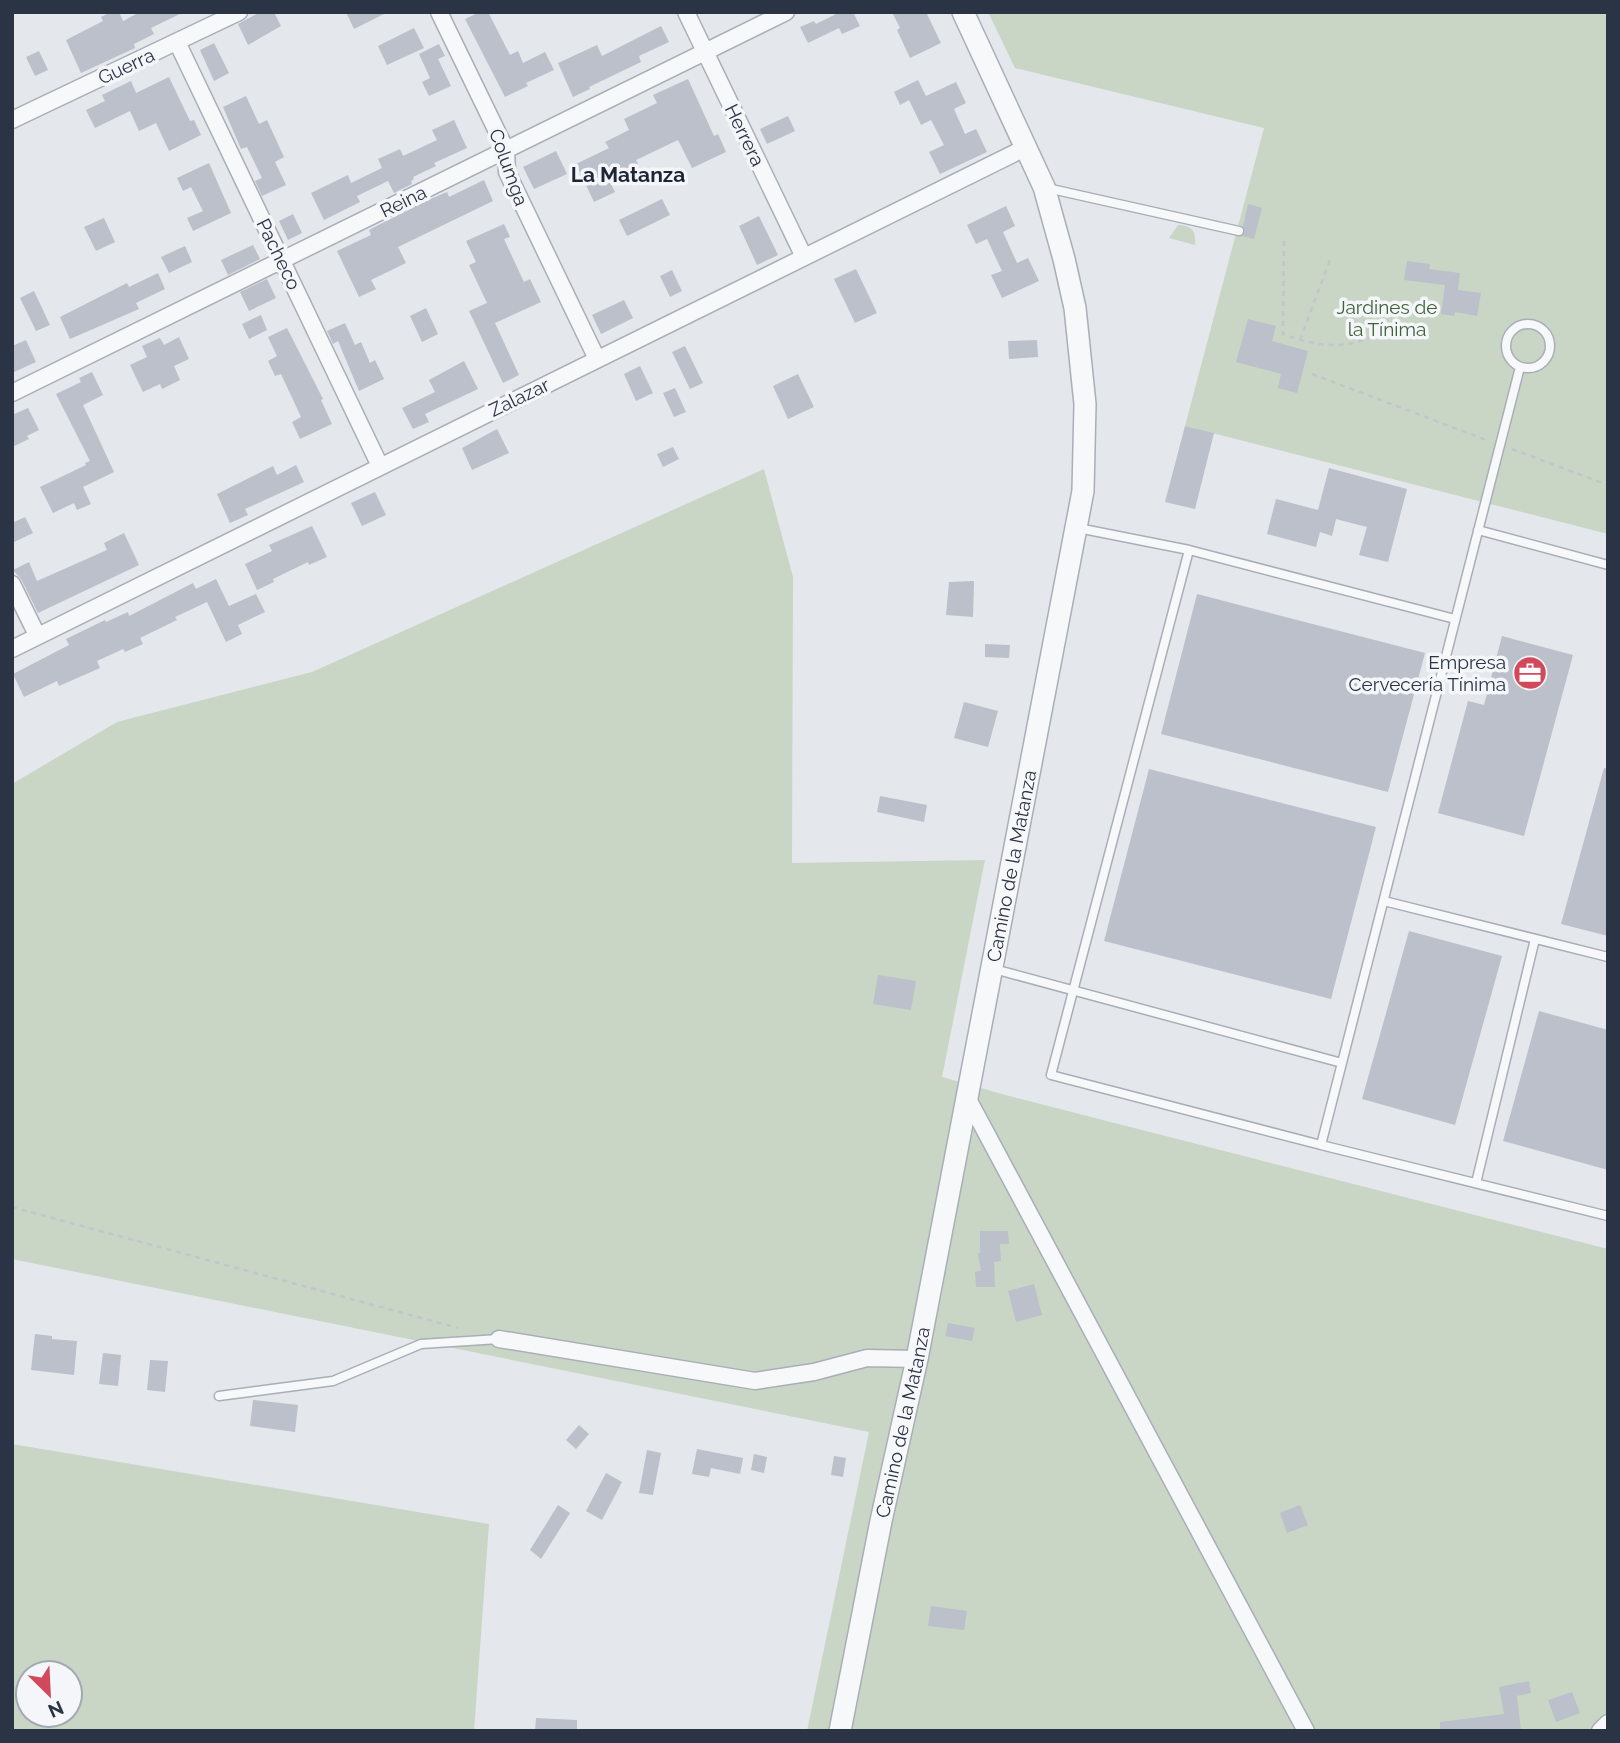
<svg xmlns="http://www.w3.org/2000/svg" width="1620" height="1743" font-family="Raleway,sans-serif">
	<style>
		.green { fill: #c9d6c5; fill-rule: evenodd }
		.building { fill: #bbc0ca }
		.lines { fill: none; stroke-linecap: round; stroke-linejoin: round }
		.service-casing { stroke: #a9aeb7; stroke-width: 11 }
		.minor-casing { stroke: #a9aeb7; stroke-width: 19 }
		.tertiary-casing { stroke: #a9aeb7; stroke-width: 24 }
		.path { stroke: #c2c5cb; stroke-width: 2.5; stroke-dasharray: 5 5; stroke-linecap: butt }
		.service { stroke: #f7f8fa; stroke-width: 8 }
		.minor { stroke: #f7f8fa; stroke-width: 16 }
		.tertiary { stroke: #f7f8fa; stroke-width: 21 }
		.labels { text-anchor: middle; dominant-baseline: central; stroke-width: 7; stroke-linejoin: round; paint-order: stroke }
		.street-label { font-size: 19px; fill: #2b3445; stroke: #f4f6f9 }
		.park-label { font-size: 19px; fill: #3f6138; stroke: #f4f6f9 }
		.poi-label { font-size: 19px; fill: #2b3445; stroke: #f4f6f9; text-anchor: end }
		.neighbourhood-label { font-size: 21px; font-weight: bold; fill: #1d2536; stroke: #f4f6f9 }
	</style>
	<rect width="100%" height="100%" fill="#e4e7ec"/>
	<path class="green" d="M988,12h620v522l-423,-108 79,-298 -249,-60z
		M1178,225c15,1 18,6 17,20l-26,-7z
		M764,469l29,108 -1,286 193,-3 -43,217 67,19 599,153v482h-801l62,-299 -857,-173v-475l105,-62 195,-50z
		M12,1444l477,80 -15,207h-462zM70,1673v42h-42v-42z"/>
	<path class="building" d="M111,12h8l4,9 17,-9h44l-33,16 3,6 -20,10 1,4 -54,25 -15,-33 37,-19 -2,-4z
		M260,12h14l7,14 -33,19 -10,-21z
		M346,12h42l-34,17z
		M480,12h8l22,43 8,-4 5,12 22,-11 9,18 -28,13 2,3 -23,11 -40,-78z
		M840,12h13l7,14 -18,8 -3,-6 -31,15 -8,-16 14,-6 2,3z
		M892,12h34l15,31 -31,15 -13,-28 3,-2z
		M661,26l8,16 -30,14 2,6 -52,25 1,2 -17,8 -15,-34 39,-18 5,11z
		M414,28l10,20 -37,17 -9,-19z
		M214,43l15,30 -15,8 -14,-31z
		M439,44l6,12 -7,3 13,27 -22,10 -7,-14 8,-4 -11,-24z
		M39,51l9,19 -13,6 -9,-19z
		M169,77l21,44 4,-1 7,15 -32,16 -13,-28 -17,8 -9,-20 -35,17 -9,-18 19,-9 -3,-6 29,-14 5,12z
		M688,79l26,57 4,-2 8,18 -34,16 -14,-28 -42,20 2,4 -30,14 7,14 -21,10 -18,-38 33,-16 -4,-6 24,-12 -5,-11 33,-16 -4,-8z
		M918,80l8,16 30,-14 10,21 -12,6 11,25 11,-5 11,23 -47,22 -11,-22 15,-7 -13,-25 -10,5 -12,-25 -9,5 -6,-13z
		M246,96l13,28 8,-4 17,37 -9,5 11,23 -24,11 -7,-15 7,-3 -15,-31 -6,2 -18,-42z
		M788,116l7,15 -28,13 -7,-15z
		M454,120l13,28 -33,15 2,3 -23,11 1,2 -3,2 1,3 -18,9 -6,-12 -31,15 3,6 -36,18 -13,-27 37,-18 3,8 31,-15 -4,-9 22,-10 3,7 34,-16 -5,-10z
		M556,151l11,23 -33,15 -11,-22z
		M209,163l22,50 -38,18 -6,-13 16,-7 -12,-24 -8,4 -6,-13z
		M484,180l9,21 -95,46 8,16 -35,17 5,9 -17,8 -22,-46 34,-16 -2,-5 52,-27 26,-11 2,5z
		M662,199l8,16 -43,21 -8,-16z
		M1248,204l14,4 -8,31 -12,-3 3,-4 -2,-6z
		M1006,206l9,20 -12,6 14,31 11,-5 11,23 -37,17 -11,-23 11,-4 -15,-32 -11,5 -9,-19z
		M293,214l9,19 -14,7 -9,-19z
		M759,216l19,39 -21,10 -18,-39z
		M104,218l11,24 -19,9 -12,-24z
		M504,224l6,13 -6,2 20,43 6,-3 11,23 -46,21 24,52 -16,8 -34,-72 18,-8 -18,-38 7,-3 -10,-21z
		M253,245l7,14 -32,16 -7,-15z
		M185,246l7,16 -23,11 -8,-16z
		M1407,261l23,3 -1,5 31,4 -2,17 23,3 -4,23 -22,-4 -1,4 -13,-2 4,-29 -41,-5z
		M856,269l21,44 -22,10 -21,-44z
		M672,270l10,21 -12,6 -10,-21z
		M158,273l7,16 -29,14 3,6 -69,30 -10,-22 67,-34 2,4z
		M267,279l9,19 -27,13 -9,-19z
		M34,291l16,34 -14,6 -16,-33z
		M624,300l9,18 -32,16 -9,-19z
		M426,308l12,26 -16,8 -12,-26z
		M261,315l6,15 -18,9 -7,-15z
		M1248,319l28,7 -4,15 36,10 -11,42 -19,-5 3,-14 -45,-12z
		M345,323l10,22 6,-3 9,21 5,-3 9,19 -25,12 -21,-50 -5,3 -6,-13z
		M287,328l36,71 -2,1 11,24 -32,15 -8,-17 9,-5 -20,-43 -6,2 -7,-15 9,-5 -9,-19z
		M179,337l10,22 -15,7 6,14 -18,9 -2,-5 -17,8 -13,-27 17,-8 -5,-11 18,-8 4,7z
		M26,340l10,22 -24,11v-27z
		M1037,340l1,17 -29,2 -1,-18z
		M685,346l18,37 -13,6 -18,-37z
		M464,361l14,28 -53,25 4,8 -16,7 -11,-21 33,-16 -6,-12z
		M640,366l13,27 -17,8 -12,-27z
		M92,372l11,23 -20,10 31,67 -31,15 8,17 -14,6 -3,-7 -21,10 -13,-26 46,-22 -1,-2 5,-2 -34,-67 25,-12 -2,-4z
		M798,374l16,33 -26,12 -15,-33z
		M675,388l11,24 -12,5 -11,-24z
		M28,408l11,22 -12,6 2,3 -17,8v-32z
		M1185,426l29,7 -19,76 -30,-7z
		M497,429l12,24 -37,17 -10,-22z
		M673,447l6,12 -16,8 -6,-13z
		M296,465l8,17 -59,27 3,6 -18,8 -13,-29 56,-28 4,9z
		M1329,468l78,21 -19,73 -29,-7 8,-28 -31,-8 -4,17 -12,-4 -4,15 -49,-13 9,-35 42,11z
		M375,492l11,23 -24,11 -11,-23z
		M25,517l8,16 -21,10v-20z
		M312,526l15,31 -18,8 -1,-3 -35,17 1,3 -17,8 -12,-26 27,-13 -3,-6z
		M124,533l15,32 -101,48 -17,-34 -8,-9 16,-8 8,19 70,-31 -3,-7z
		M216,579l13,27 27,-12 9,18 -27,13 4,9 -16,8 -19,-40 -32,15 2,3 -37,18 3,6 -18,8 -2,-3 -26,12 3,7 -41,18 -2,-5 -33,16 -11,-23 56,-29 -3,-6 39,-19 1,2 22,-10 1,4 64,-33 3,6z
		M974,581l-1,36 -27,-2 3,-33z
		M1197,594l228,59 -37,139 -227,-58z
		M1502,636l71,19 -49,181 -86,-23 30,-112 16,4z
		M985,644l25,1 -1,13 -24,-1z
		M964,702l34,9 -10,36 -34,-9z
		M1604,768l4,1v167l-47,-12z
		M1149,769l227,58 -45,172 -227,-58z
		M880,796l47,9 -3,17 -47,-10z
		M1409,931l93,25 -47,169 -93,-26z
		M878,975l38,6 -5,29 -38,-6z
		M1539,1011l69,19v140l-105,-29z
		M980,1231h28l1,13h-9l1,17 -7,1 1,25h-19l-1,-15 6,-1 -3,-18h2z
		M1034,1284l8,31 -26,7 -8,-31z
		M948,1323l27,5 -3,13 -27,-5z
		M35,1334l17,2v3l25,2 -3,34 -43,-5z
		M103,1353l18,2 -3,31 -19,-2z
		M150,1360l18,1 -3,31 -18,-2z
		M253,1400l45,5 -3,27 -45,-6z
		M579,1425l10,9 -13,15 -10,-9z
		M697,1449l46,9 -3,16 -29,-6 -2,9 -17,-3z
		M647,1450l14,3 -8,42 -14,-2z
		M754,1454l13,3 -3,16 -13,-3z
		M834,1456l12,2 -3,19 -12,-2z
		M606,1473l16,9 -20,38 -16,-9z
		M558,1505l12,8 -29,46 -11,-9z
		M1300,1505l8,20 -21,8 -7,-20z
		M931,1606l36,5 -3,19 -36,-4z
		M1529,1681l2,12 -14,3 4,35h-81v-9l64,-8 -5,-27z
		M1572,1692l8,21 -24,9 -8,-22z
		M536,1718l41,2v11h-42z"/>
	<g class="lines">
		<g class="service-casing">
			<path id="service" d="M1047,188l192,43
				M1506 346a22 22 0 1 1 44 0a22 22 0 1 1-44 0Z
				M1520,367l-199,778 287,71
				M1078,528l111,22
				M1478,530l130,35
				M1384,901l224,56
				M994,969l348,94
				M1321,1145l-270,-70 138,-525 266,69
				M1476,1183l59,-244
				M219,1396l114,-15 88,-37 78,-5"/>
		</g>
		<g class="minor-casing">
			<path id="minor" d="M439,12l67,138 1,22 90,187
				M686,12l118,245
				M177,42l203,424
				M12,120l227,-108
				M12,393l774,-381
				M12,584l25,51
				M12,649l1015,-502
				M968,1099l338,632
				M499,1339l256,42 59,-9 53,-14 50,1
				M1600,1731l8,-8"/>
		</g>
		<g class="tertiary-casing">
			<g id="tertiary">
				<path id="s1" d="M840,1731l41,-210 36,-162 166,-868 2,-87 -10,-96 -11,-49 -20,-72 -81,-175"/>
			</g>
		</g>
		<path class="path" d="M1284,241l-1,93c59,23 96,9 138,-35
			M1300,340l30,-80
			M1312,374l177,67
			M1512,449l96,36
			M12,1207l446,121"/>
		<use href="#service" class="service"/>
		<use href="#minor" class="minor"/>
		<use href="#tertiary" class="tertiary"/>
	</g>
	<defs>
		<g id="office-disc" transform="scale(1.75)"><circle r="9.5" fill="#d1495b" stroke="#f4f6f9"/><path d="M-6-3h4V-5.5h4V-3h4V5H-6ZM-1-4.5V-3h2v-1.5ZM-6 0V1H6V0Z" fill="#fff"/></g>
	</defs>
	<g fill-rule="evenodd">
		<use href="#office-disc" x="1530" y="673"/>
	</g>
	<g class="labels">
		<g class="street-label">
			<text transform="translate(126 66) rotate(-25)">Guerra</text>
			<text transform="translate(745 135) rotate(64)">Herrera</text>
			<text transform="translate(509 167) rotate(70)">Columga</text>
			<text transform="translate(403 201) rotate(-26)">Reina</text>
			<text transform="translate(279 254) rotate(64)">Pacheco</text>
			<text transform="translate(519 397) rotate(-26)">Zalazar</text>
			<text stroke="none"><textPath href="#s1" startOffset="882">Camino de la Matanza</textPath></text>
			<text stroke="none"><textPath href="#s1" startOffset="315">Camino de la Matanza</textPath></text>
		</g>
		<g class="park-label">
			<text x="1387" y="307">Jardines de<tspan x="1387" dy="22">la Tínima</tspan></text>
		</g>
		<g class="poi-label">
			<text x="1506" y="662">Empresa<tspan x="1506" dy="22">Cervecería Tínima</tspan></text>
		</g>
		<g class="neighbourhood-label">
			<text x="628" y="174">La Matanza</text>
		</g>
	</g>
	<rect width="1620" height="1743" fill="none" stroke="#2b3445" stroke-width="28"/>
	<g transform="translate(49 1694) rotate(156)"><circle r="33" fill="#f4f6f9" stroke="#a4a8b1" stroke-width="2"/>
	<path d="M0-5L12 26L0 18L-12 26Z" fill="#d1495b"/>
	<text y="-10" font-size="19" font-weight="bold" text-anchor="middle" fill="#2b3445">N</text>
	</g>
</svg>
